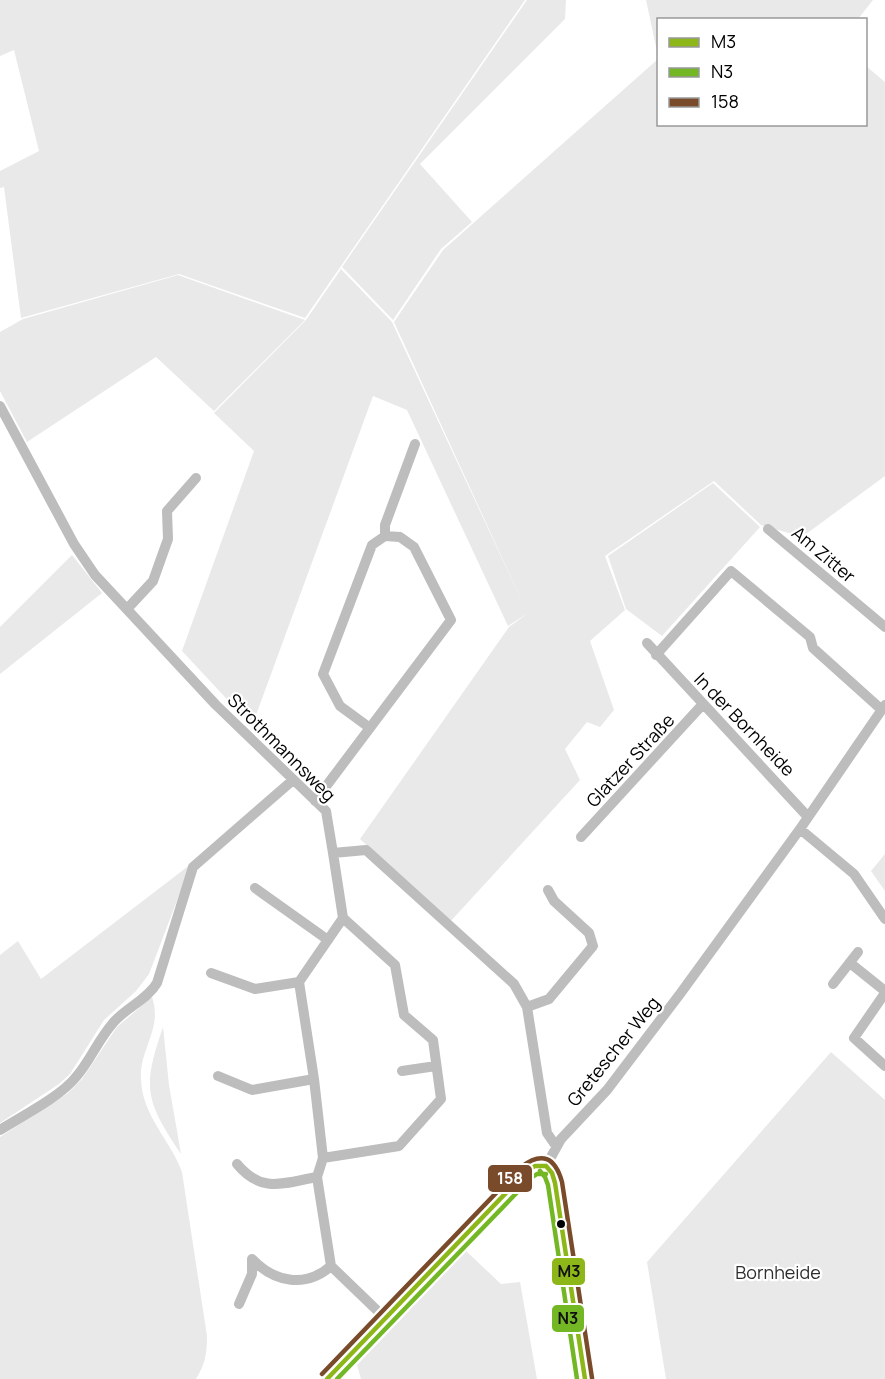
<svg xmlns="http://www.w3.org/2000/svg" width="885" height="1379" font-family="Manrope,sans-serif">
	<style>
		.green { fill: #e9e9e9 }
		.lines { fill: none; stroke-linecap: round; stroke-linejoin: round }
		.street { stroke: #bdbdbd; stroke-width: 10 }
		.bus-1-casing { stroke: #fff; stroke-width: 9 }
		.bus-2-casing { stroke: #fff; stroke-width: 9 }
		.bus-3-casing { stroke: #fff; stroke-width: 9 }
		.bus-1 { stroke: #8db718; stroke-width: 4.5 }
		.bus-2 { stroke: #73b824; stroke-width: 4.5 }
		.bus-3 { stroke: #7a4b2a; stroke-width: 4.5 }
		.bus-dot { fill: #000; stroke: #fff; stroke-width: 2 }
		.labels { text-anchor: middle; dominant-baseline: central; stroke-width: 4.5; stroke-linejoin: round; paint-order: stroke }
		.street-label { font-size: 18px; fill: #000; stroke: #fff }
		.park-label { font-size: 18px; fill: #2e2e2e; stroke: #fff }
		.line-badge { stroke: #fff; stroke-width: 2 }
		.badge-label { font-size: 16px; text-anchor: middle; font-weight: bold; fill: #fff }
		.pale-badge-label { font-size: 16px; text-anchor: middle; font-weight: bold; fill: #111 }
	</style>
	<rect width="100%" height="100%" fill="#fff"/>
	<path class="green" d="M0,0h525l-220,318 -126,-44 -158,44 -17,-131 -4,1v-17l39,-20 -25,-101 -14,6z
		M527,0h39l-1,19 -145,145 52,58 -31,27 -48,71 -51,-53z
		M646,0h227l-15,19 -200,1v36z
		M658,59v65h208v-58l19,16v394l-83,61 -41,-12 -47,-44 -109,75 20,54 -35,31 24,69 -14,17 -13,-5 -22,27 15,31 -131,143 -89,-84 149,-212 19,-14 -20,13 -101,-216 -34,-14 -121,330 -70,-75 72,-200 -40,-38 92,-93 35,-51 51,53 135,290 -133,-290 49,-72z
		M178,275l127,45 -91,91 -58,-54 -129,85 -27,-51v-59l23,-13z
		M713,483l47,44 -98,109 -36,-27 -18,-53z
		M72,555l30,38 -102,81v-47z
		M885,854v37l-14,-20z
		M191,864l-42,110 -13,17 -32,29 -34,54 -11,10 -59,39v-168l18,-14 23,38z
		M152,997c11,32 -13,52 -11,82 1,37 29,60 41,93l25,164c0,17 -2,29 -11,43h-196v-242l68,-44 14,-14 35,-52z
		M163,1027l6,58 12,69c-36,-54 -39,-66 -18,-127z
		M831,1052l54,48v279h-219l-19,-117z
		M466,1251l35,33 19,-2 17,97h-176l-4,-14z"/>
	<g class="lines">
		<path class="street" d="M0,406l74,138 21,31 121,130 110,106 7,42 33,-3 148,134 13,23 20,126 9,13
			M768,529l117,98
			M385,536v-11l30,-81
			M127,609l26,-28 15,-42 -1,-28 29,-33
			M647,643l161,174
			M656,655l75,-84 79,66 3,11 69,62
			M315,801l136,-181 -37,-73 -14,-10 -15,-1 -13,9 -49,129 17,32 30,22
			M800,829l54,45 31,45
			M581,837l122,-133
			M333,853l10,65 -44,64 15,97 9,79 -6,19 14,89 54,52
			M255,888l73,52
			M850,963l35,28
			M211,973l44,16 44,-7
			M833,984l25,-32
			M885,993l-31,45 31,28
			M527,1007l22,-8 44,-53 -4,-13 -35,-32 -6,-11
			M402,1071l34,-5
			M218,1076l34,14 62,-11
			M0,1130c22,-14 60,-33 76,-53 14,-16 22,-37 37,-54 12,-15 34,-23 44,-40l36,-116 100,-87
			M323,1158l76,-12 42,-47 -8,-59 -29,-25 -9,-50 -52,-47
			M237,1164c25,30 46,19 80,13
			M546,1166l15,-27 46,-49 73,-96 120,-165 85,-124
			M546,1166l6,7 3,10 30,196
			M252,1259c23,24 54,29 79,7
			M239,1304l13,-30v-15
			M327,1379l199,-207 9,-6h11"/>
		<g class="bus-1-casing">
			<path id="bus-1" d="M546,1166l6,7 3,10 30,196
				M327,1379l199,-207 9,-6h11"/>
		</g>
		<g class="bus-2-casing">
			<path id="bus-2" d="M540,1171l5,6 3,8 29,194
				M337,1379l194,-201 6,-4h9"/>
		</g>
		<g class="bus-3-casing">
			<path id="bus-3" d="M322,1374l199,-207c21,-16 34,-10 41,15l30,196"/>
		</g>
		<use href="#bus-1" class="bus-1"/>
		<use href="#bus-2" class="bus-2"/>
		<use href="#bus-3" class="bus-3"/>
	</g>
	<circle class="bus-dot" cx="561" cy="1224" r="5"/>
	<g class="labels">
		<g class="street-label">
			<text transform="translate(824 554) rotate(40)">Am Zitter</text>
			<text transform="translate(745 724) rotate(46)">In der Bornheide</text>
			<text transform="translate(282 747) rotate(45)">Strothmannsweg</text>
			<text transform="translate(630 760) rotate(-47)">Glatzer Straße</text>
			<text transform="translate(613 1051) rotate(-51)">Gretescher Weg</text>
		</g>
		<g class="park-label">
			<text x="778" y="1272">Bornheide</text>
		</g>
	</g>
	<g class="line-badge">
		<rect x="487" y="1164" width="46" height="29" rx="6" fill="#7a4b2a"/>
		<rect x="551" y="1257" width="35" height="29" rx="6" fill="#8db718"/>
		<rect x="551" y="1304" width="34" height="29" rx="6" fill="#73b824"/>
	</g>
	<g class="badge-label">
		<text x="510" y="1184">158</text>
	</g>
	<g class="pale-badge-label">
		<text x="569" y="1277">M3</text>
		<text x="568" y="1324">N3</text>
	</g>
	<rect x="657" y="18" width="210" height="108" fill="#ffffff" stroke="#999999" stroke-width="1.5"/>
	<rect x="669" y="38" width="30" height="9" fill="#8db718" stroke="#999999" stroke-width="1.5"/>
	<text x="711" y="48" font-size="18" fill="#000000">M3</text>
	<rect x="669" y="68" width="30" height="9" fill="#73b824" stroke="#999999" stroke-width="1.5"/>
	<text x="711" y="78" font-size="18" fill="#000000">N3</text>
	<rect x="669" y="98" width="30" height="9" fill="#7a4b2a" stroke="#999999" stroke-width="1.5"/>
	<text x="711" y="108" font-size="18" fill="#000000">158</text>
</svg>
